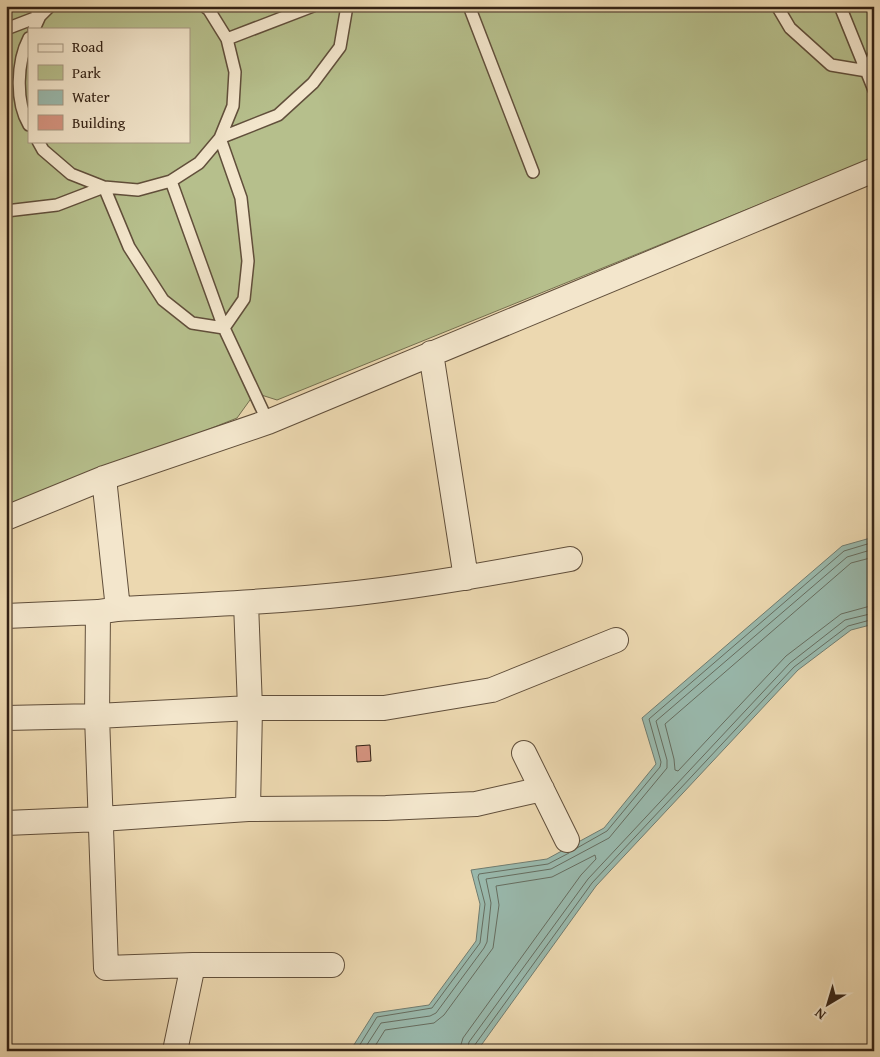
<svg xmlns="http://www.w3.org/2000/svg" width="880" height="1057" font-family="'Gentium Book Plus',serif">
	<style>
		.green { fill: #b6bf8c; stroke: #747050; fill-rule: evenodd }
		.water { fill: #99b9ad; stroke: #707c70 }
		.lines { fill: none; stroke-linecap: round; stroke-linejoin: round }
		.shore { stroke: #666d60; stroke-width: 1 }
		.building { fill: #d4937f; stroke: #332114 }
		.lane-casing { stroke: #614f3b; stroke-width: 14 }
		.street-casing { stroke: #614f3b; stroke-width: 26 }
		.lane { stroke: #f3e6cc; stroke-width: 11 }
		.street { stroke: #f3e6cc; stroke-width: 24 }
	</style>
	<rect width="100%" height="100%" fill="#ecd8b0"/>
	<filter id="stains"><feTurbulence type="fractalNoise" baseFrequency=".004" numOctaves="4"/><feColorMatrix values="0 0 0 0 .2 0 0 0 0 .09 0 0 0 0 .02 0 0 0 .5 -.17"/></filter>
	<radialGradient id="worn" r=".72"><stop offset=".6" stop-color="#630" stop-opacity="0"/><stop offset="1" stop-color="#630" stop-opacity=".3"/></radialGradient>
	<path class="green" d="M6,6h868v152l-597,242 -22,-7 -18,25 -231,92zM29,29h160v112h-160z"/>
	<path class="water" d="M874,537v87l-23,6 -53,40 -202,216 -119,165h-127l24,-38 55,-8 47,-64 4,-37 -9,-34 76,-11 57,-31 52,-64 -14,-46 200,-172z"/>
	<g class="lines">
		<path class="shore" d="M874,557l-23,6 -186,161 9,35 1,11 3,1 108,-115 55,-42 33,-9
			M577,848l30,-17 53,-64 1,-5 -12,-43 195,-168 30,-9
			M356,1051l21,-34 55,-9 48,-65 5,-39 -7,-27 1,-3 69,-10 21,-11
			M363,1051l18,-28 49,-7 6,-3 48,-65 3,-6 4,-39 -5,-24 65,-10 58,-31 58,-70v-8l-11,-39 191,-164 27,-8
			M372,1051l13,-21 49,-7 10,-8 49,-67 6,-43 -3,-19 56,-9 43,-22 1,4 -15,16 -118,163 -4,13
			M467,1051l2,-9 119,-163 202,-216 55,-43 29,-7
			M473,1051l1,-5 118,-163 202,-216 54,-41 26,-7"/>
	</g>
	<path class="building" d="M370,745l1,16 -14,1 -1,-16z"/>
	<g class="lines">
		<g class="lane-casing">
			<path id="lane" d="M469,6l64,166
				M777,6l13,22 41,37 36,6 7,-16
				M840,6l34,84
				M6,29l34,-13 -6,-10
				M34,29l6,-13 10,-10
				M29,38c-12,23 -14,64 0,87
				M227,39l86,-33
				M38,141l5,9 28,24 33,13 34,3 33,-9 28,-18 21,-25 13,-32 2,-34 -8,-33 -18,-29 -5,-4
				M171,181l53,147 44,94
				M6,211l51,-6 47,-18 25,60 34,53 29,23 32,5 20,-29 4,-38 -7,-63 -21,-60 58,-23 35,-32 27,-36 7,-41"/>
		</g>
		<g class="street-casing">
			<path id="street" d="M431,353l35,225
				M104,478l14,131
				M6,518l98,-40 164,-56 606,-252
				M246,603l4,105 -2,101
				M98,612l-1,104 9,252 87,-3h139
				M6,616l92,-4 20,-3c80,-4 159,-7 239,-16 71,-8 142,-21 213,-34
				M6,718l91,-2 153,-8h134l108,-18 124,-50
				M524,753l43,87
				M6,823l95,-4 147,-10 138,-1 90,-4 66,-15
				M175,1051l18,-86"/>
		</g>
		<use href="#lane" class="lane"/>
		<use href="#street" class="street"/>
	</g>
	<rect width="880" height="1057" fill="none" stroke="#ecd8b0" stroke-width="25"/>
	<rect x="8" y="8" width="865" height="1042" fill="none" stroke="#332114" stroke-width="2.5"/>
	<rect x="12" y="12" width="855" height="1032" fill="none" stroke="#332114"/>
	<rect x="28" y="28" width="162" height="115" fill="#f3e6cc" stroke="#a69782"/>
	<rect x="38" y="44" width="25" height="8" fill="#f3e6cc" stroke="#a69782"/>
	<text x="72" y="52" font-size="15" fill="#332114">Road</text>
	<rect x="38" y="65" width="25" height="15" fill="#b6bf8c" stroke="#a69782"/>
	<text x="72" y="78" font-size="15" fill="#332114">Park</text>
	<rect x="38" y="90" width="25" height="15" fill="#99b9ad" stroke="#a69782"/>
	<text x="72" y="102" font-size="15" fill="#332114">Water</text>
	<rect x="38" y="115" width="25" height="15" fill="#d4937f" stroke="#a69782"/>
	<text x="72" y="128" font-size="15" fill="#332114">Building</text>
	<g transform="translate(828 1004) rotate(218)" stroke="#f3e6cc" stroke-width="4" paint-order="stroke">
	<path d="M0-4L9 19L0 12L-9 19Z" fill="#332114"/>
	<text y="-8" font-size="14" font-weight="bold" text-anchor="middle" fill="#332114">N</text>
	</g>
	<rect width="100%" height="100%" filter="url(#stains)"/>
	<rect width="100%" height="100%" fill="url(#worn)"/>
</svg>
